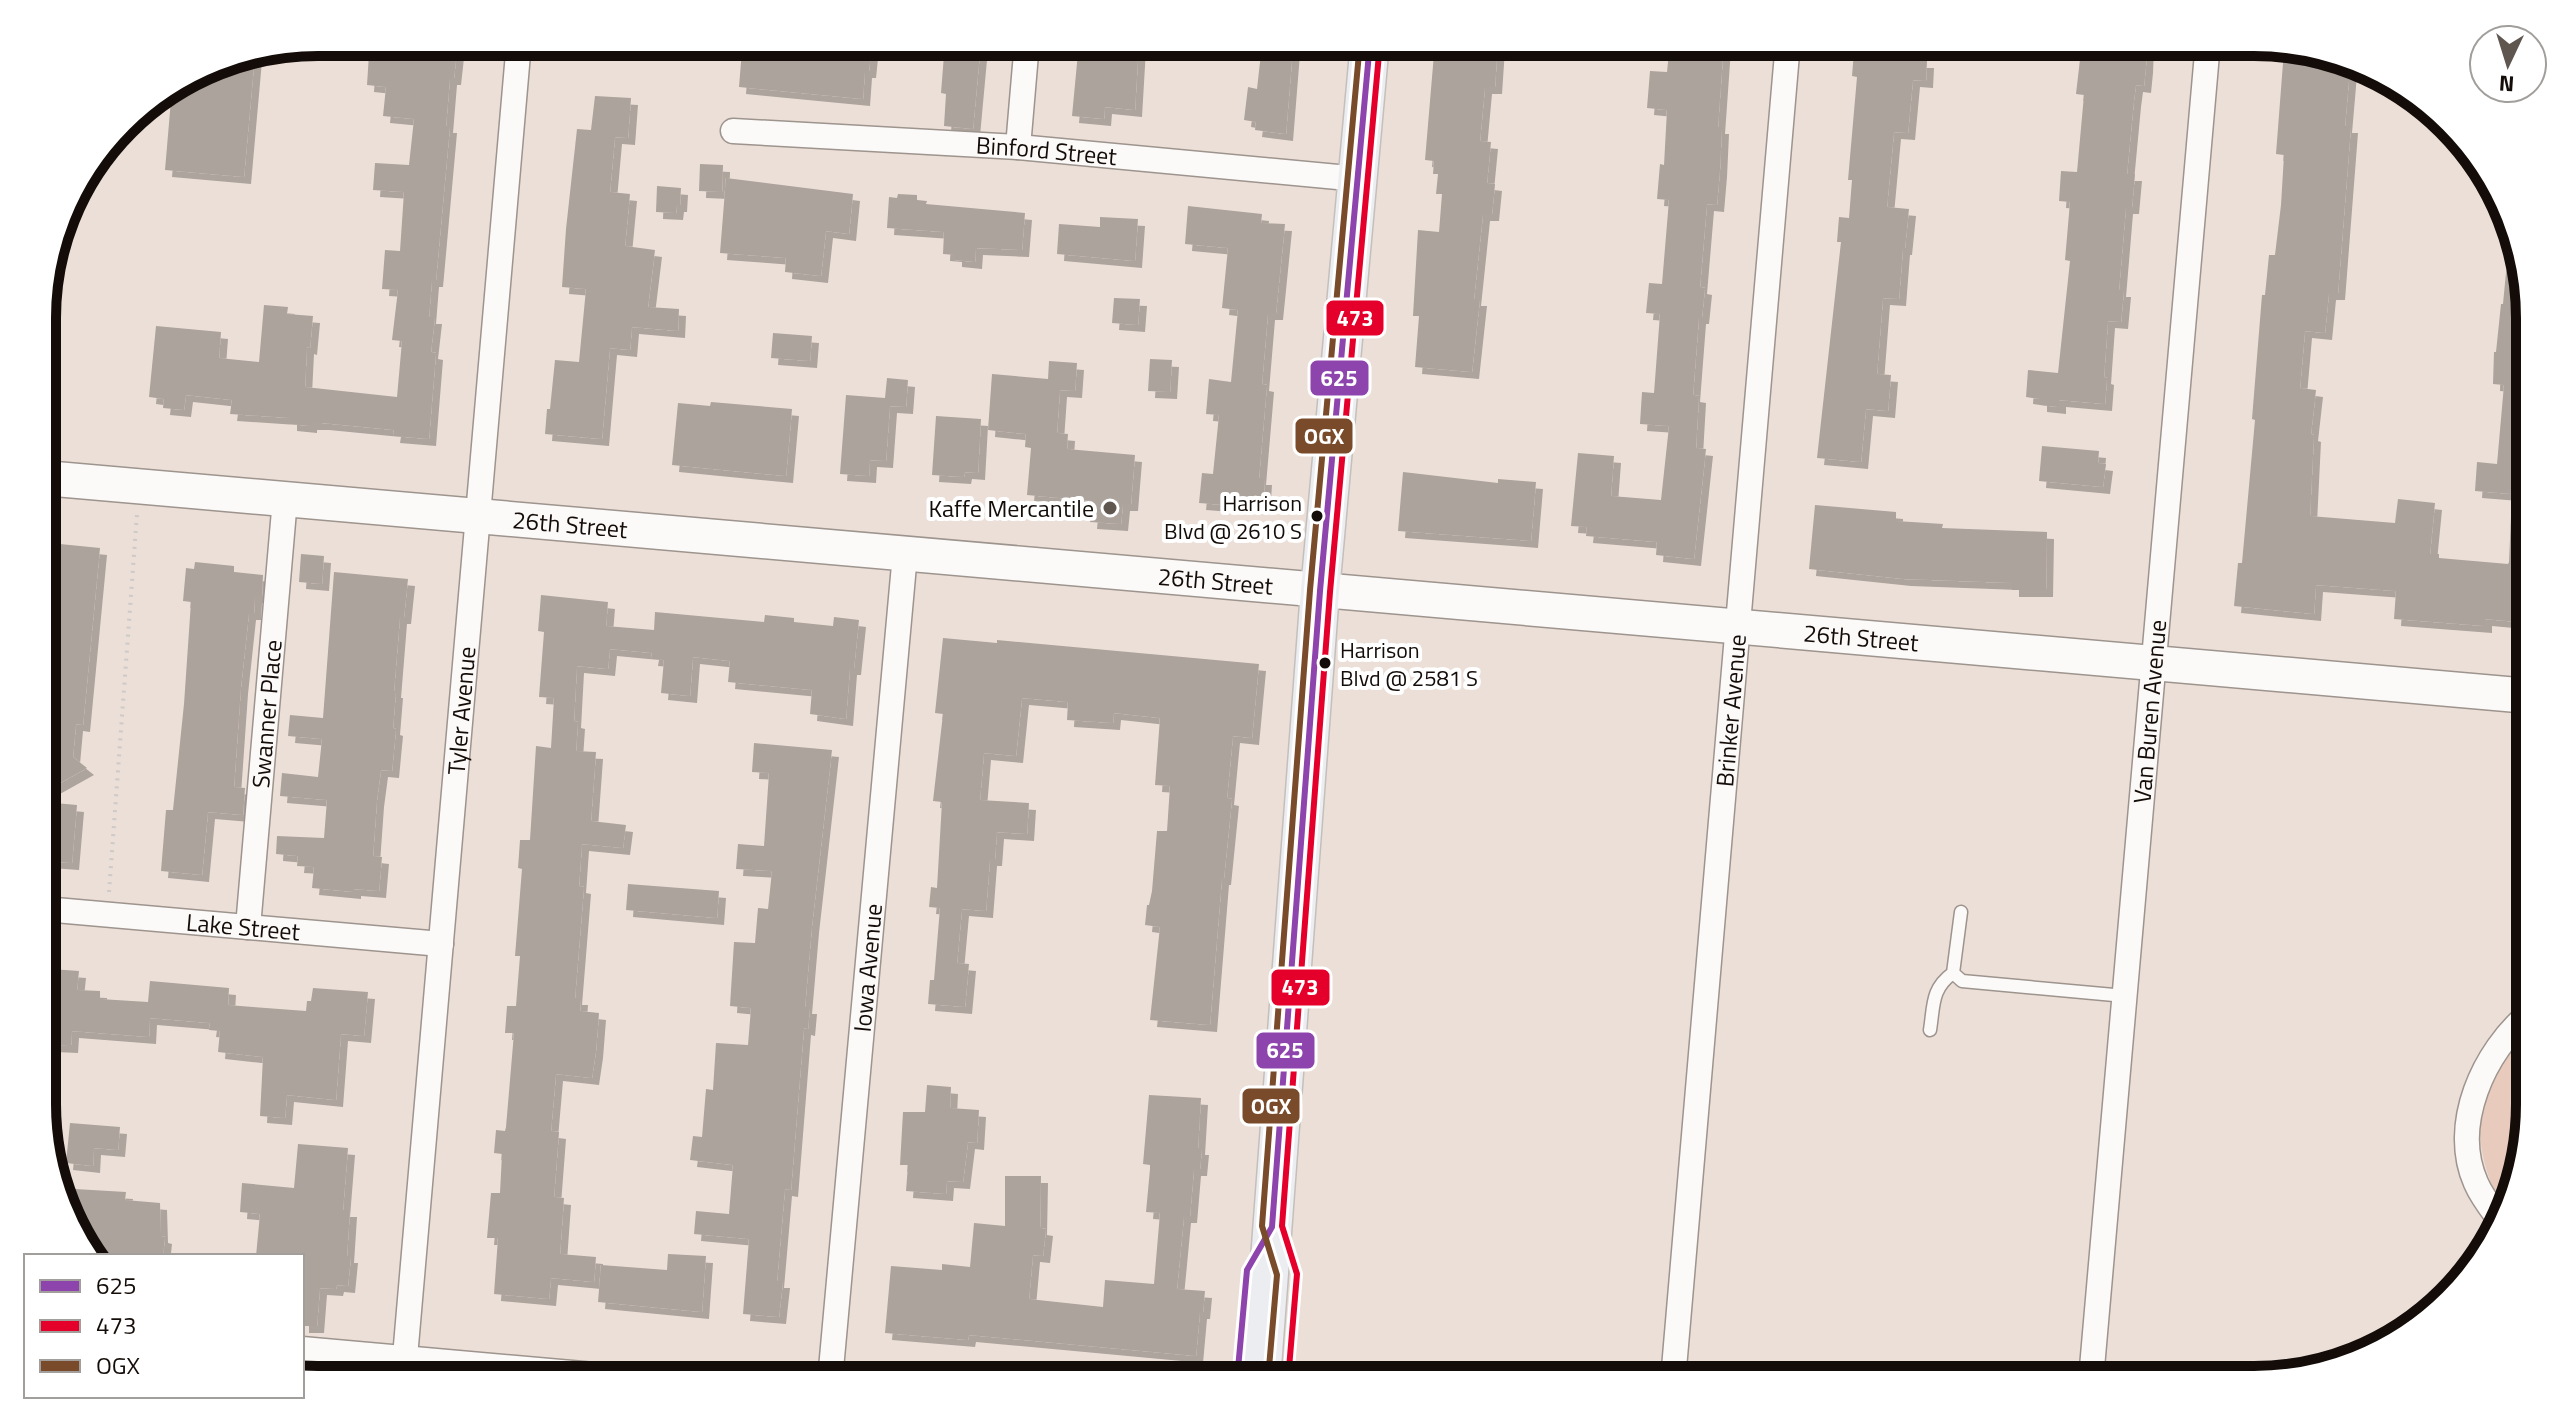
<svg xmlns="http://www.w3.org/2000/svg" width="2572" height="1422" font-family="'Titillium Web',sans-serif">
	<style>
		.green { fill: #e8cbbc }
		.building { fill: #ada39d; filter: url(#shadow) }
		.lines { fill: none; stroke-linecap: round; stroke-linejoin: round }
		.lane-casing { stroke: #9d948e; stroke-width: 15 }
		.street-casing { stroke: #9d948e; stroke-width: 27 }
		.secondary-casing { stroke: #9d948e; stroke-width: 37 }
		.primary-casing { stroke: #c4bfbb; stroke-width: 41 }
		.path { stroke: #cdcac8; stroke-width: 4; stroke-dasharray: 2 6; stroke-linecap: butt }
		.lane { stroke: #fcfaf9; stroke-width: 12 }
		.street { stroke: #fcfaf9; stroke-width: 24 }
		.secondary { stroke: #fcfaf9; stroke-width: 34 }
		.primary { stroke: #ebedf0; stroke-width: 38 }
		.bus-1-casing { stroke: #fff; stroke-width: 12 }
		.bus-2-casing { stroke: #fff; stroke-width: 12 }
		.bus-3-casing { stroke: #fff; stroke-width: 12 }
		.bus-1 { stroke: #8e44ad; stroke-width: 6 }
		.bus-2 { stroke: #e4002b; stroke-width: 6 }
		.bus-3 { stroke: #7a4b2a; stroke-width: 6 }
		.poi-dot { fill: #605650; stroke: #fff; stroke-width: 3 }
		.bus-dot { fill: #140c08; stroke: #fff; stroke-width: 3 }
		.labels { text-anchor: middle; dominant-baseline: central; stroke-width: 8; stroke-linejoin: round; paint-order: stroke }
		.bus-label { font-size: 22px; fill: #140c08; stroke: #fff; text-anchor: end }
		.street-label { font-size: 24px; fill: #140c08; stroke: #fff }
		.poi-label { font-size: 24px; fill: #140c08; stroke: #fff; text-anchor: end }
		.rim { fill: none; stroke: #140c08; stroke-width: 10 }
		.line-badge { stroke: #fff; stroke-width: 3 }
		.badge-label { font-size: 22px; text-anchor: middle; font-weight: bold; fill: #fff }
	</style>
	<defs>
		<filter id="shadow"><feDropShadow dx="7" dy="7" stdDeviation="0" flood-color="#0004"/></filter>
	</defs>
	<rect width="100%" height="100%" fill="#ecdfd7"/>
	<path class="green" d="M2529,1028v94l-26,86c-21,-37 -31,-83 -15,-125 9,-22 26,-38 41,-55z"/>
	<path class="building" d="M420,42h38l-4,36h-4l-4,48h4l-14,154h-4l-3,37h6l-4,35 5,1 -7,86 -36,-3 1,-6 -72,-7h-12v3l-20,-2v-6l-60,-4 2,-14 -46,-5 -2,15 -21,-2 1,-9 -15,-2 7,-71 65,6 -2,26 40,4 5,-57 24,2 -1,7 26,2 -3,32 -3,-1 -2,40 92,10 5,-56 -10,-1 6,-50 -16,-1 3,-39 15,1 4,-59 -31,-2 2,-27 34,2 5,-46 -31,-3 3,-29 -19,-2 2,-31 49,4z
		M777,42h27v3l41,3v-6h27l-3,29h-4l-2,28 -124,-12 3,-37 34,3z
		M945,42h36l-8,87 -29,-3 2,-32 -5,-1z
		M1079,42h60l-4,68 -30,-3 -1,12 -32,-3z
		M1435,42h63l-3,45h-10l-5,54 11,1 -4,41 8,1 -3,30h-9l-9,85h6l-8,73 -57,-5 4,-51h-6l5,-86 21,2 3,-38h-6l2,-20h-5l1,-13 -9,-1z
		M1670,42h54l-6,85h4l-2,43 -3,35 -10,-1 -7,83 5,1 -3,29h-3l-6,78 6,1 -3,52 10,1 -12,110 -38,-4 1,-13 -71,-6 1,-9 -16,-1 7,-73 36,3 -3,40 50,4 8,-74 -29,-2 2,-32 12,1 6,-79 -14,-1 3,-30 13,1 7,-84 -12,-1 3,-35 4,1 3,-55 -20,-2 3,-37 17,1z
		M1863,42h56l-1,19h9l-1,20 -13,-1 -5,53 -14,-1 -7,75 22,2 -4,39h-2l-4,51 -16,-1 -6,76 14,1 -3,36 -22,-2 -5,53 -44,-4 24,-216h-4l2,-25 10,1 3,-38h-4l9,-103 -5,-1 2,-25 9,1z
		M2082,42h65l-1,24 -2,20 -8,-1 -2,15 -7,74h8l-3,33h-6l-7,83h5l-3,32 -13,-1 -4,56 3,1 -2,26 -46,-4v7l-19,-2v-6l-14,-2 2,-27 30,3 12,-112 -5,-1 5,-58 -11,-1 2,-30 16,1 7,-77 -8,-1z
		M1262,44l31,3 -7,87 -31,-4 1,-8 -12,-2 4,-33 9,2z
		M2284,50l66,18 -5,58h6l-13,167h-9l-4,40 -20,-2 -5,57 16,2 -5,44 3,1 -4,81 85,7 3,-24 37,4 -5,51h9v4l69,6 1,-2 3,-68 -37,-3 2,-29 20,2 7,-79 -11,-1 1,-32h2l5,-48h2l6,-63 20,59v323l-44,-4v7l-91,-7 2,-28 -80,-6 -2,29 -80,-8 4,-43h4l13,-143 -3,-1 10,-124h3l4,-40h6l6,-50 3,-50 -8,-1z
		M255,54l-11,123 -79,-7 7,-82 41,-25z
		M595,96l36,2 -3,40 -13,-1 -5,55 20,2 -5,52 30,4 -7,57 31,2 -1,22 -46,-4 -2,23 -20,-2 -8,91 -57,-5 2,-25h3l5,-49 24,2 7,-73 -24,-2 4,-58 11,-100 14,1z
		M700,164l23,1 -1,27 -23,-1z
		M726,178l127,16 -4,40 -23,-3 -5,45 -36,-4 1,-14 -66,-5z
		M657,186l24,2 -1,17h-3l-1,8 -20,-1z
		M898,194l19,1v5l10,1 -1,3 99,9 -3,37 -46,-2 -1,14 -20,-2v-5l-12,-1 1,-22 -57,-4 2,-31 8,1z
		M1188,206l74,8 -1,9 24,1 -9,89h-8l-6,71 5,1 -8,93h6l-2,30 -64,-5 3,-30 11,1 6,-59 -13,-1 3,-35 22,3 7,-72 -16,-2 6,-60 -43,-4z
		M1100,217l38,2 -3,42 -78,-7 2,-30 41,3z
		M1114,298l26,1 -2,26 -26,-2z
		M773,333l39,3 -2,25 -39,-3z
		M1150,359l22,1 -2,32 -22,-1z
		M1049,361l28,2 -2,28 -15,-1 -3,43 11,1 -1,15 68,6 -4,49h-8l-2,20 -31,-2 2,-21 -65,-6 4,-47 -6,-1 1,-13 -38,-4 4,-56 56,5z
		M887,378l21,2 -2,27 -16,-1 -4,55 -16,-1 -1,16 -29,-2 6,-79 39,3z
		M711,402l81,7 -6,67 -114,-11 6,-62 32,3z
		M936,416l45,3 -3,54 -13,-1 -1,5 -32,-2z
		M2042,446l57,5 -1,12 8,1 -3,23 -64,-6z
		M1403,472l95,11v-4l38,3 -5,59 -133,-10z
		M1815,505l81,7v9l47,3 -1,4 105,4 -1,58h-34v-7l-108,-4 -95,-10z
		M60,544l40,4 -17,177 -7,-1 -3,33 14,11 -43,24v-214l13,1z
		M301,554l23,2 -2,28 -23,-2z
		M195,562l39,4v6l29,3 -1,21h-7l-1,17h-5l-8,74 -7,100 11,1 -2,27 -35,-3 -6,63 -41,-4 5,-61h7l11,-106 7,-102 -8,-1 3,-33 8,1z
		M334,572l74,7 -4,38h-4l-6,74h2l-3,37 3,1 -4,42 -11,-1 -4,30 -4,56 9,1 -3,34 -25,-2v3l-42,-4 2,-21 -17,-1 1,-10 -22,-2 1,-18 47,2 3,-38 -47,-4 2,-23 36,4 4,-38 -34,-3 2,-21 33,3z
		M541,595l67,7 -2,24 48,4 1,-18 109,10 1,-7 29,3v4l39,4 1,-9 25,3 -5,48h-4l-4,51 -36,-5 2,-24 -84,-8 2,-21 -37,-4 -3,39 -29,-3 3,-33 -13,-1 1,-6 -42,-4 -2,20 -31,-3 -3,55 4,1 -2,29 20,1 -5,69 35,4 -3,23 -41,-4 -3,42 5,1 -9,111h6l-1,13 19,2 -3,38 -4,27 -36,-4 -5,57 8,1 -5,65 10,1 -4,56 36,3 -2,25 -43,-4 -2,21 -55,-5 4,-56h-11l4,-45h9l2,-39 -8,-1 2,-23 9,1 1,-4 8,-94h-9l2,-27h9l1,-13 3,-37h-5l7,-87 -4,-1 2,-28h10l6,-94 15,2 3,-50 -15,-1 5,-65 -6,-1z
		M943,638l54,5v-3l262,24 -7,74 -19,-2 -6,62 5,1 -8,79h-2l-12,147 -60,-5 10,-93 -15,-2 2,-20h2l3,-14 5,-60h10l3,-45 -15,-1 5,-67 -46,-5 -1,10 -46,-3 1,-18 -46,-4 -6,58 -32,-3 -4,47 49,3 -2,31 -30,-2 -2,27h-5l-4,52 -24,-2 -5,54 12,1 -4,43 -37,-3 2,-24h4l6,-72 -11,-1 2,-20 6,1 5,-86 -9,-1 10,-87 -8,-1z
		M754,743l78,7 -20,176 -7,81h5l-2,22 -4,-1 -13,162 -6,-1 -8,92h6l-4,36 -36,-3 6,-75 -55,-5 2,-23 33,3 4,-49 -43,-5 3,-24 9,1 4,-48 7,1 3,-47 32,2 3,-37 -21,-2 4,-64 21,1 3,-35 10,1 4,-38 -36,-2 2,-25 26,2 5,-73 -17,-1z
		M44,802l33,3 -5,58 -28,-2z
		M628,884l91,7 -2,27 -91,-8z
		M51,969l28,2 -2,19 23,1v8l48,3 2,-21 79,7 -1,17 78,6 1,-10h4l2,-13 55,4 -4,44 -23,-2 -5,66 -49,-5 -2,23 -25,-2 3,-59 -45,-5 2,-21 -11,-1 1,-7 -60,-5 -1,19 -77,-6 -1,15 -23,-1z
		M927,1085l24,2 -1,21 29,2 -2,33 -9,-1 -5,40 -16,-1 -1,13 -40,-3 2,-26h-8l3,-53h22z
		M1149,1095l52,3 -3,50h4l-2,21h-6l-4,47h-6l-7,73 28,2 -2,21h-3l-4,44 -227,-21 -1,5 -83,-7 6,-67 51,4v-6l28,3 4,-44 31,3v-50h36l-1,52 6,1 -3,27 -10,-1 -4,44 74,8 2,-27 49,4 6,-71 -14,-1 4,-43v-4l-7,-1z
		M70,1123l50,4 -2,23 -24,-2 -1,18 -27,-3z
		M298,1144l50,4 -5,62h7l-3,46h4l-3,30 -11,-1 -1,4 -16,-1 -3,38h-15v-70h-46l4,-42 -20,-2 2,-29 52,5z
		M75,1189l51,3 -1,8 35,3 1,33 4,1 -2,19 -76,-3 -14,-37z
		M668,1254l38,2 -4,56 -104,-10 3,-37 66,5z"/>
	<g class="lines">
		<g class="lane-casing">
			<path id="lane" d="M1961,912l-8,61 9,8 163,15
				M1930,1030c4,-25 1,-41 23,-57"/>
		</g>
		<g class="street-casing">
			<g id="street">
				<path id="s1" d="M733,131l285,16 341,32"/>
				<path d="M1018,147l9,-105"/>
				<path id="s2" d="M44,909l397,35"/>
				<path id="s3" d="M248,927l37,-428"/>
				<path d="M2500,1220c-9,-12 -18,-23 -24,-37 -26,-58 8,-132 53,-169"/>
				<path d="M302,1349l349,31"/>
				<path id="s4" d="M2091,1379l117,-1337"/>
				<path id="s5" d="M403,1380l116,-1338"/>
				<path id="s6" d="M830,1380l75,-826"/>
				<path id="s7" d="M1673,1380l115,-1338"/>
			</g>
		</g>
		<g class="secondary-casing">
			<g id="secondary">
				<path id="s8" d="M44,478l2485,218"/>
			</g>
		</g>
		<g class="primary-casing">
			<path id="primary" d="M1261,1380l59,-789 50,-549"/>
		</g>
		<path class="path" d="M109,892l28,-378"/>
		<use href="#lane" class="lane"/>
		<use href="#street" class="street"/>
		<use href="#secondary" class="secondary"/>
		<use href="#primary" class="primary"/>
		<g class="bus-1-casing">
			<path id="bus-1" d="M1237,1380l10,-110 25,-43 48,-636 50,-549"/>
		</g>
		<g class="bus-2-casing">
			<path id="bus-2" d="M1288,1380l9,-106 -15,-48 48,-634 50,-549"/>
		</g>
		<g class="bus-3-casing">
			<path id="bus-3" d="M1268,1379l9,-104 -15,-49 48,-636 50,-548"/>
		</g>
		<use href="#bus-1" class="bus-1"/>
		<use href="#bus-2" class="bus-2"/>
		<use href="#bus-3" class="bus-3"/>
	</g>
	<circle class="poi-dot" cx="1110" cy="508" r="8"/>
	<g class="bus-dot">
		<circle cx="1317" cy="516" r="7"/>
		<circle cx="1325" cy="663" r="7"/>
	</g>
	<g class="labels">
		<g class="bus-label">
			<text x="1302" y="503">Harrison<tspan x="1302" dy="28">Blvd @ 2610 S</tspan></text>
			<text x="1340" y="650" text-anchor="start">Harrison<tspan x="1340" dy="28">Blvd @ 2581 S</tspan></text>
		</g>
		<g class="street-label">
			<text stroke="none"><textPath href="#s1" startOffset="314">Binford Street</textPath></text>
			<text stroke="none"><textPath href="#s8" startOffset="528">26th Street</textPath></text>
			<text stroke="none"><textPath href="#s8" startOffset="1176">26th Street</textPath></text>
			<text stroke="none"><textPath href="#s8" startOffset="1824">26th Street</textPath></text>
			<text stroke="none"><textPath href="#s5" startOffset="672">Tyler Avenue</textPath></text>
			<text stroke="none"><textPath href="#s7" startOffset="672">Brinker Avenue</textPath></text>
			<text stroke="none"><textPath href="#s4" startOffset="670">Van Buren Avenue</textPath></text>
			<text stroke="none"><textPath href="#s3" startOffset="214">Swanner Place</textPath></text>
			<text stroke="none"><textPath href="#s2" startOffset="200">Lake Street</textPath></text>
			<text stroke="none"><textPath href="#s6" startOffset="414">Iowa Avenue</textPath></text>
		</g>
		<g class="poi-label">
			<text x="1094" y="508">Kaffe Mercantile</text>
		</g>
	</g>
	<path d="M0 0H2572V1422H0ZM318 56H2254A262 262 0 0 1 2516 318V1104A262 262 0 0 1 2254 1366H318A262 262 0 0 1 56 1104V318A262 262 0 0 1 318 56Z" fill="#fff" fill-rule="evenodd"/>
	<path class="rim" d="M318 56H2254A262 262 0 0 1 2516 318V1104A262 262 0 0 1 2254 1366H318A262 262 0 0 1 56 1104V318A262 262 0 0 1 318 56Z"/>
	<g class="line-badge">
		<rect x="1325" y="299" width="60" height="38" rx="8" fill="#e4002b"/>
		<rect x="1309" y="359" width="61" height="38" rx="8" fill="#8e44ad"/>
		<rect x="1294" y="417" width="60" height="38" rx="8" fill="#7a4b2a"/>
		<rect x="1270" y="968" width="61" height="39" rx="8" fill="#e4002b"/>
		<rect x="1255" y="1031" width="61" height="39" rx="8" fill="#8e44ad"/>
		<rect x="1241" y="1087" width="60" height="38" rx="8" fill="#7a4b2a"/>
	</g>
	<g class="badge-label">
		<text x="1355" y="326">473</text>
		<text x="1339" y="386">625</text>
		<text x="1324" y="444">OGX</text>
		<text x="1300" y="995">473</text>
		<text x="1285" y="1058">625</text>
		<text x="1271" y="1114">OGX</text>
	</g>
	<rect x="24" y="1254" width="280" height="144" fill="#ffffff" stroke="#a19e9c" stroke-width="2"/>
	<rect x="40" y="1280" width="40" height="12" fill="#8e44ad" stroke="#a19e9c" stroke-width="2"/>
	<text x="96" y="1294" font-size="24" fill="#140c08">625</text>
	<rect x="40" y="1320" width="40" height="12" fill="#e4002b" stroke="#a19e9c" stroke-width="2"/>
	<text x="96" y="1334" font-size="24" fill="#140c08">473</text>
	<rect x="40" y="1360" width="40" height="12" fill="#7a4b2a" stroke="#a19e9c" stroke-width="2"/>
	<text x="96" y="1374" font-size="24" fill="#140c08">OGX</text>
	<g transform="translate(2508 64) rotate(184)"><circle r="38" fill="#ffffff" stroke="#a19e9c" stroke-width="2"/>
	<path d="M0-6L14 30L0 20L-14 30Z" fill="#605650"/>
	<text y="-12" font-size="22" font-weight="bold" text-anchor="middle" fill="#140c08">N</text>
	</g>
</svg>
